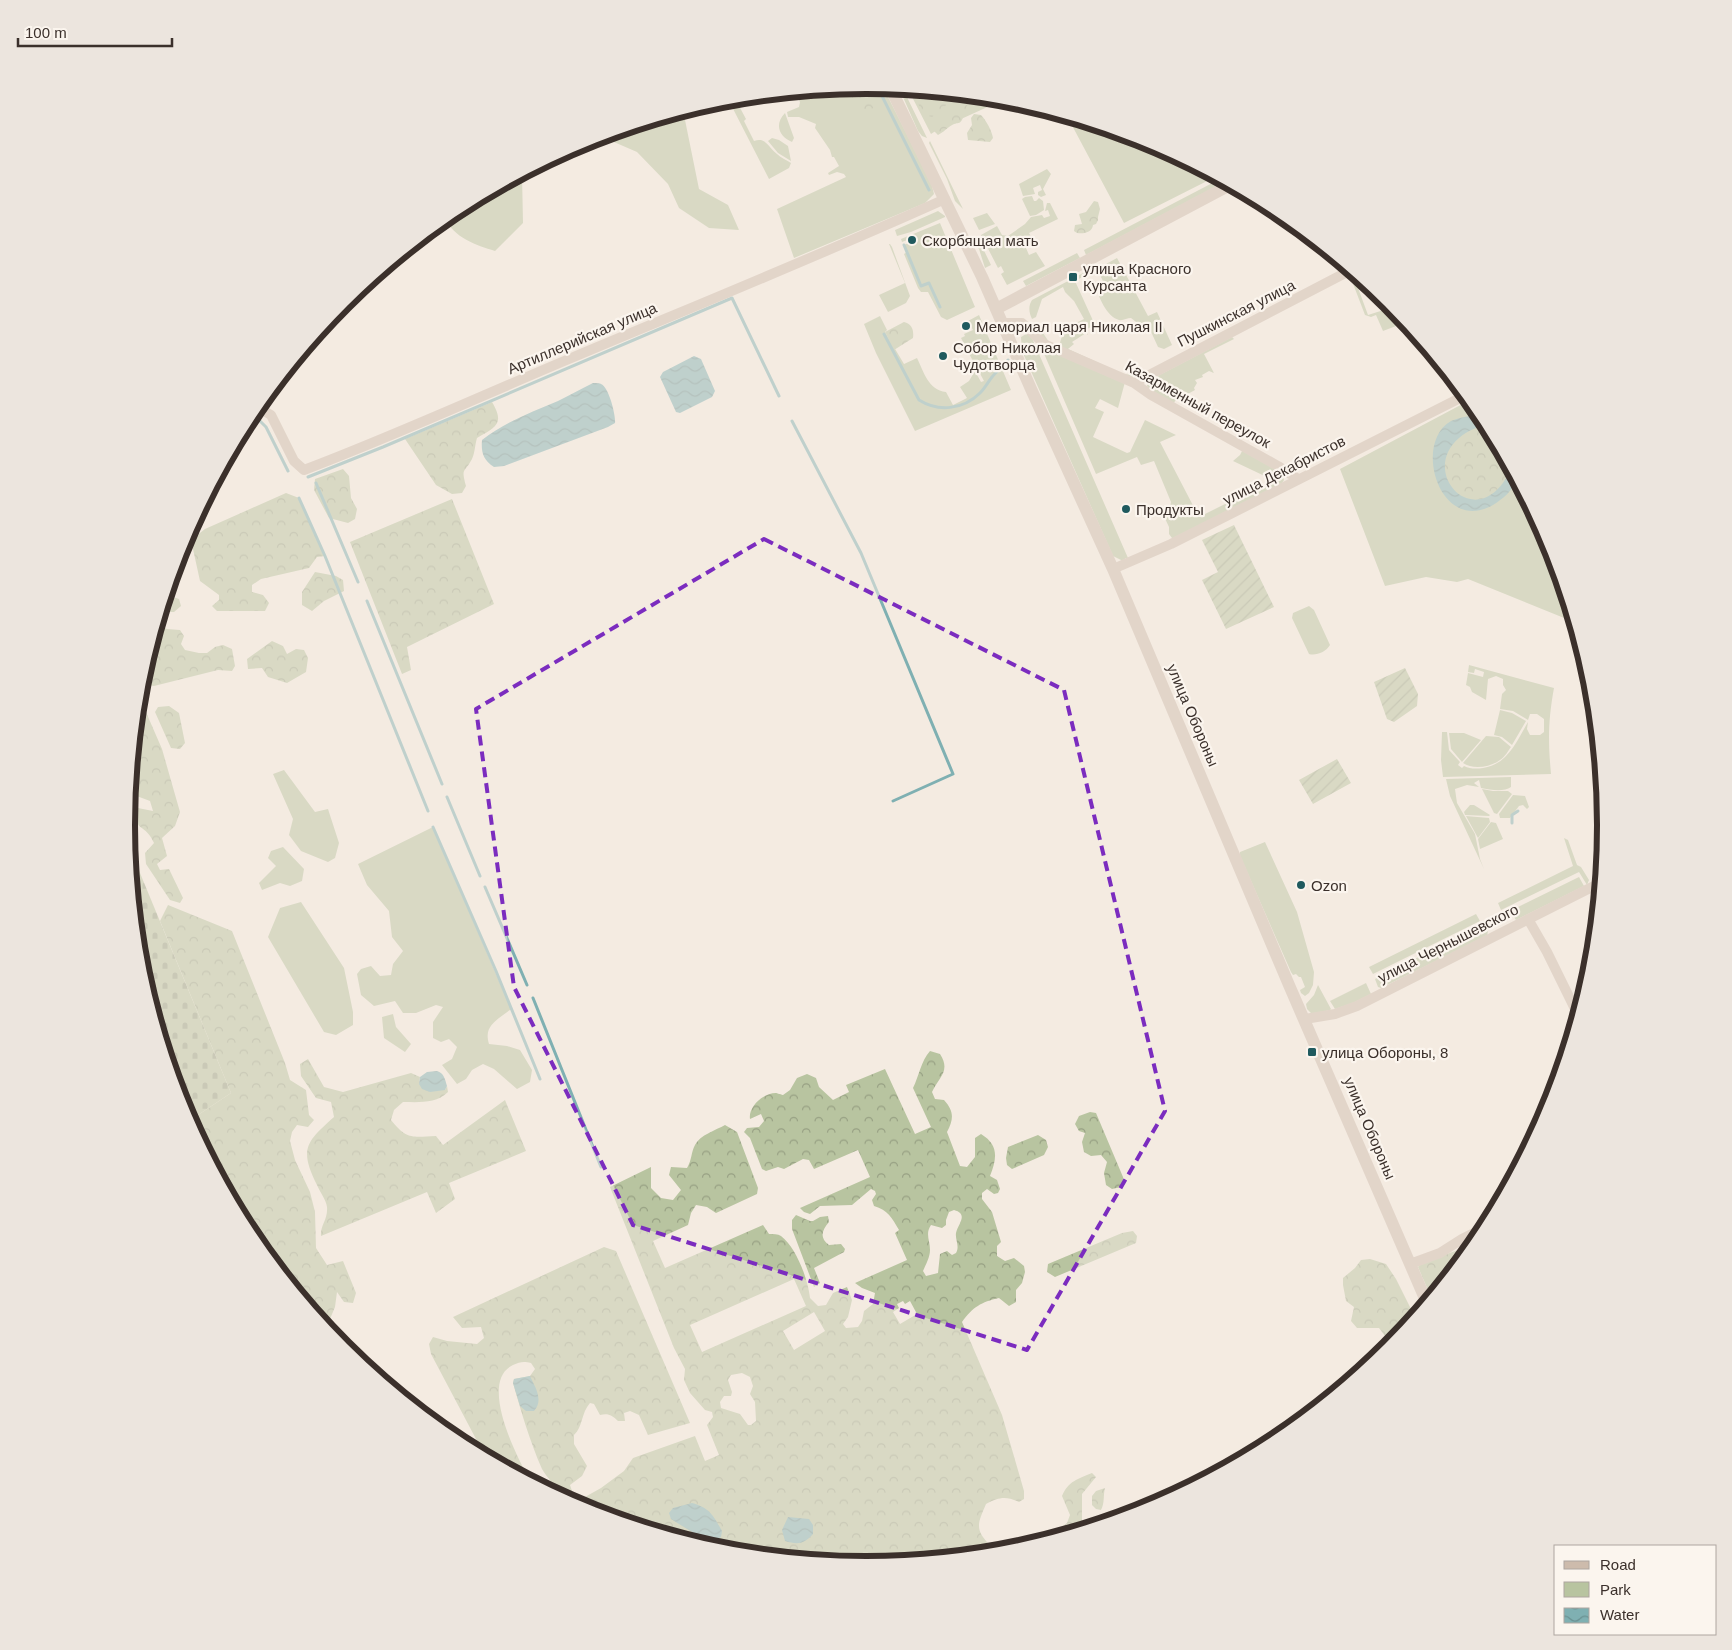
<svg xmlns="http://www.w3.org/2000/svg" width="1732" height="1650" font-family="Helvetica,sans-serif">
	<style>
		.green { fill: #b8c4a0 }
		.forest { fill: url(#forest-crowns); fill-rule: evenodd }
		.cemetery { fill: url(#cemetery-stones) }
		.garden { fill: url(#garden-furrows) }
		.water { fill: url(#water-waves) }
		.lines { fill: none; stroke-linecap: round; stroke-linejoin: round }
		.stream { stroke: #7fb0b2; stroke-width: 3 }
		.minor { stroke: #cdbbac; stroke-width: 10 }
		.tertiary { stroke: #cdbbac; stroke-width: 12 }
		.marked { fill: none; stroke: #7b2cbf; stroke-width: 4; stroke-dasharray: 10 6; stroke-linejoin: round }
		.poi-dot { fill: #1f5a5e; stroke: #fbf5ee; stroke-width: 2 }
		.labels { text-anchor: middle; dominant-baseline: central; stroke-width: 4.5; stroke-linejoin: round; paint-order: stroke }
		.poi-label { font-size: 15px; fill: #3b302b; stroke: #fbf5ee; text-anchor: start }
		.street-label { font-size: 15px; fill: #3b302b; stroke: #fbf5ee }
		.rim { fill: none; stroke: #3b302b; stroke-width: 6 }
	</style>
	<defs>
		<pattern id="forest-crowns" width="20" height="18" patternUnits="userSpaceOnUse" patternTransform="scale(1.25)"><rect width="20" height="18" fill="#b8c4a0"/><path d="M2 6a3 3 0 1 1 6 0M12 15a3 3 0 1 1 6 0" fill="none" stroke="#97a083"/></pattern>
		<pattern id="cemetery-stones" width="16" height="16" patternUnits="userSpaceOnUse" patternTransform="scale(1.25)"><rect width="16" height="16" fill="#b8c4a0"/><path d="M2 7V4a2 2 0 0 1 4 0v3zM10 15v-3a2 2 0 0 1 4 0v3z" fill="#97a083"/></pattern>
		<pattern id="garden-furrows" width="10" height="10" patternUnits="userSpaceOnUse" patternTransform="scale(1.25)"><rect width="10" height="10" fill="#b8c4a0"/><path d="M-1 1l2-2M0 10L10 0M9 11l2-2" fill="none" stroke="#97a083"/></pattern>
		<pattern id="water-waves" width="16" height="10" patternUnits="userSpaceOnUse" patternTransform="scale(1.25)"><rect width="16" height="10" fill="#7fb0b2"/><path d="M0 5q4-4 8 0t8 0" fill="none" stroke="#699091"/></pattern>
	</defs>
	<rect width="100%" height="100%" fill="#f4ebe1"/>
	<path class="green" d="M866,85l17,2 48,95 3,12 -9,9 -131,55 -17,-49 69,-32 -2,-3 -7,-2 -8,3 -1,-2 11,-7 -5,-9h-2l-2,-7 -15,-22 1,-4 -17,-7h-11l-1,-5 12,-5 1,-5 -5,-10z
		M899,88l4,1 24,49 -5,-2 -4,-5z
		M908,89l97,10 -68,31 -6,4z
		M752,96l-14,8 8,15 -2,2 10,20c12,-4 14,6 23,13 4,4 10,6 14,9l-2,5 -20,11 -41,-80z
		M688,110l-4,5 15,74 29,16 11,25 -30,-2 -30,-20 -11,-24 -31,-32 -37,-16z
		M785,113l9,25 -2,4c-13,-5 -18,-18 -7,-29z
		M1067,116l82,25 66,36 -91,46z
		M772,138l7,2 9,6 3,15 -13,-8 -10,-12z
		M930,141l33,68 -8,-8 -8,-22 -18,-36z
		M1047,169l4,5 -8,15 3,6 -5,2 -3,-2v-3l4,-2 -2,-5 -7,3 2,6 -12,2 -4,-12z
		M522,174l1,49 -28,28c-19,-6 -41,-13 -50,-33l10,-8z
		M1220,179l5,3 -139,73 -2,-5z
		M1032,196l2,5h2l3,-3 4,3 1,9 -8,5 -6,1 -8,-17 3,-2z
		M1047,203h3l8,16 -29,14 6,11 -9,4 3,7 7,-3 9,14 -38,19 -6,-11 3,-2 -3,-6 -3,2 -17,-33 16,-9 5,9 6,1 17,-12 6,-7 11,-2 2,3 6,-2 -2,-6 -3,1z
		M938,211l7,5v1l-34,15 -14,4 -2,-6z
		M987,213l8,11 -16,6 -6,-12z
		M940,223l35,84 -28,13 -6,-3 -13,-25h-7l-3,-4 -14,-34 3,-2 -3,-7 9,-4 -1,-3 -10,4 -1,-3z
		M977,236l14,29 -6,3 -6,-19 -5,-4 -1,-8z
		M889,244h1l2,3 18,49 -4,7 -18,9 -9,-17 26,-12z
		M1077,253l3,5 -54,28 -3,-5z
		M1117,258l31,58 9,-4 15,33 -8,4 -6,-2 -11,-24 -7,2 -9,-7c-4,0 -8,3 -12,2 -13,-4 -19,-22 -24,-33l9,-4 -7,-14z
		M1087,271l1,3 -13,7 20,44 -8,4 1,6 -2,-2 -14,9 2,2 -6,5 -2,-1 57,26 10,1 12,-6 -8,8 -14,-1 -75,-33 -8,-8 3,-2 6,9 10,4 5,-17 20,-10 -10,-18 -9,-9 -2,-5 -21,12 -6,18 -4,2c-3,-6 -4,-13 0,-19z
		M1353,272l4,3 -3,2 14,38 25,-8 18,21 -2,1 -3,-5 -2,-1 -21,8 -7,-16 -5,2 -6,-2 -13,-34 -1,-5z
		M979,315l32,75 -96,41 -39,-78 -12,-29 16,-8 7,14 -2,2 19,32 13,-6c7,14 11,32 29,34l7,13 14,-7 -7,-11 9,-6 6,-10 6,11 3,-1 -7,-13 2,-1 -2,-3 -2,1 -14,-27 4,-2 -1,-2 9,-4 -5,-9z
		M1026,334l4,1 2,3 96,220 -1,1 -2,-1v2h-4l-8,-4 -91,-205 -1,-14z
		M1232,337l2,2 -30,15 10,19 -5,-2 -7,4 1,2 -8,3 2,3 -3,5 1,2 -20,11 -2,4 -22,-13 -4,-6 1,-5z
		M1043,346l82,36 -7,26 -18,-9 -5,9 9,4 -11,25 34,16 3,-1 15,-32 31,15 -16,7 39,75 74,-37 -40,-19 7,-6 3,-6 40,24 1,7 -2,3 -107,55h-3l-3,-4v-7l-8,-17 9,-3 1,-5 -17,-41 -13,4 -4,-8 -41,17 -54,-125z
		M1470,400l11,14 69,128 24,80 -106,-43 -11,3 -31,-5 -41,9 -45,-117z
		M1309,606l5,4 16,35c-4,7 -14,11 -21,9l-17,-36 1,-5z
		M1469,665l85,23c-6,33 -6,53 -3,86l-108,3 -2,-17 1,-28h5l2,18 11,12 -2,3 4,3 2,-2c6,3 12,3 19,2 25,-4 33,-26 45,-46l-1,7 3,6h10l4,-3v-13l-7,-5h-7l-2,6 -15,-9 -13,-2 2,-15 4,-4 -3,-5v-6l-7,-3 -8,3 -2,21 -14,-8 -2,-5 -4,-2 2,-12 15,4 1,-5 -9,-3 -1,4 -6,-1z
		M1500,710l12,3 14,8 -14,24 -10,-8 -8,-2z
		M1449,733h15l17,7 -19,22 -11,-13z
		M1486,736l13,1 12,10c-3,4 -6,10 -11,13 -9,7 -27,10 -37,3z
		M284,770l31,42 13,-3 11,34 -4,15 -7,4 -27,-11 -12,-16 4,-16 -20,-45z
		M1511,777v10c-7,5 -20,3 -30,1l-2,-8 -5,3 5,4 -12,-2 -12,4 2,14 18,31 5,25 4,10 -34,-73 -4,-17z
		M1482,789l11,2h15l4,3 -15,20 -3,-1z
		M1513,795l12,1 4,11 -2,2 -4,-4 -4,1 -9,12h-10l-1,-4z
		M1470,805h4l16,10 -1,1 -24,-1 -1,-3z
		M1466,816l23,2 1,4 -12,16z
		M1491,822l5,1 7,16 -23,10 -2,-10z
		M433,827l78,182c-13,11 -28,16 -22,35l18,2 13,4 12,20 -2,12 -13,7 -23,-20 -11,-5 -11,6 -6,9 -9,5 -15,-19 10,-6 5,-12 -8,-8 -8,3 -8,-4v-16l10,-15 -7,-2 -20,8h-13l-8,-12 -21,5 -13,-11 -4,-21 4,-5 10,-3 9,10 11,-1 2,-11 10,-13 -11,-14 -3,-26 -22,-26 -9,-21z
		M1564,838l4,2 9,25 4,2 8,13 -2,5 -8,-13 -78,38 -3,-7 75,-37z
		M1265,842l32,70 17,60 -1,13 -4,8 -4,3 -4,-3 -1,-3 5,-3 -4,-10h-2l-3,-3 -3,1 -2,-3 -51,-116v-4z
		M283,847l21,22 -2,12 -12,5 -10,-3 -18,7 -3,-7 17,-17 -8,-8 3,-7z
		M1579,877l5,9 -68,34 -6,-9z
		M301,902l43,66 9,44v13l-17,10 -12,-3 -56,-95 12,-29z
		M1476,914l4,7 -107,53 -4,-7z
		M1484,924l4,7 -1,5 -106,52 -3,-1 -3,-8z
		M1366,983l5,11 -18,9 -18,6 -5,-8z
		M1318,985l13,24 -1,1 -18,4 -5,-5 -1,-5 8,-9z
		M393,1014l3,13 15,17 -6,8 -21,-14 -2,-21z"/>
	<path class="forest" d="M869,85l6,9 3,8 -6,7h-8l-17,-13 -15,-3 -5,-4z
		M925,91l30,3 -13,16 -10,7 -10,-3 -6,-17 2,-4z
		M960,94l10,1c0,7 -3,10 -5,16 -5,18 -5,8 -16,16 -4,3 -7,6 -11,8l-7,-7 2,-4 12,-1c-1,-17 11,-17 15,-29z
		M974,114l7,1c5,5 11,16 12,23l-3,4 -22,-2 -1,-7 5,-8 -1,-7z
		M1077,120l30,8 -3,6c-9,1 -20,-3 -27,-7z
		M1094,201l4,1 2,7 -2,8v3l-2,4 -3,1c-1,8 -10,9 -16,8l-3,-2 1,-6 7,-1 -3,-10 7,-2z
		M904,322c8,2 10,8 9,16l-19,12 -9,-18z
		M492,402c13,22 4,25 -15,36 -2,6 -2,15 -5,21 -8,15 -11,8 -6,27l-4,7 -10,1 -16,-9 -31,-46z
		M1481,426h7l23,43c-36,79 -111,-15 -30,-43z
		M343,469l6,7 2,22 6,11 -2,10 -7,4 -19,-5 -15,-28 1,-11z
		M286,493l13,5 26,58 -8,1 -8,11 -48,11 -9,6v7l11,3 6,8 -4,8h-48l-5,-5 7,-6v-5l-19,-14 -9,-41 14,-11z
		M452,499l42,105 -87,43 4,23 -9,4 -52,-132z
		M315,572l21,4 7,4 1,11 -20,10 -12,10 -10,-6v-13z
		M170,596l9,3 2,7 -7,6h-12l-2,2 6,-17z
		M157,624l10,5 13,1 4,6 -3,8 4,6 14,3h8l8,-6 8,-2 9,4 3,17 -3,5 -14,-1 -64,16 -12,-2 -2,-4z
		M272,641l11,5 4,8 9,-5 8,1 4,8 -2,14 -19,11 -19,-6 -6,-9 -14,1 -1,-10z
		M139,696l23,53 18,63 -5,14 -13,12 5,18 -10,8 3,6 9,-1 14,29 -3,5 -10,-3 -24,-36 -1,-11 9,-10c-7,-16 -15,-13 -23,-27l7,-8 15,3 -3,-10 -16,-6 -5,2 2,-24 7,-4 -6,-9z
		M169,706l10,7 6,30 -5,6 -9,-1 -16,-36 3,-5z
		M168,905l64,26 53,132 5,17 16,10 3,25 5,5 -6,7 -11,-2 -5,7 -2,9 5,19 15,32 5,20 1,36 11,17 16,-4 13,32 -3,10 -9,-1 -7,-10 -2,15 -5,12 -9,3 -70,-86 -62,-115 42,-28 -71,-172z
		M930,1051l10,3c11,17 -1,23 -8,38l3,7 9,1c10,11 10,19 3,32l13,34 7,1 8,-10v-19l6,-4c18,11 16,24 9,42l7,4 3,9 -2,4 -4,1 -7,-5 -5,4v6l10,13 9,30 -4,4v10l8,5 9,-3 10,8 1,6 -3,11 -6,7v12l-7,4 -10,-8c-18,4 -26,9 -37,24l40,93 22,76v8l-5,3c-14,-6 -19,-5 -33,2 -8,19 -12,25 4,41l-6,8 -118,12 -145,-14 -138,-42 -25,-14c-2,-10 -11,-17 -16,-26 -12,-27 -21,-58 -29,-86l1,-4 16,-3 5,-7 -4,-6c-8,-2 -11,-1 -18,2 -35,16 4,93 17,115l-45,-24 -54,-102 -2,-10 4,-7 14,4 30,3 7,-6 -3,-11 -19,1 -9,-11 151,-70 12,4 74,172 -42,12 -9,-20 -9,-4 -6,2 1,8h-7c-6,-6 -10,-8 -18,-6l-6,-11 -4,-1c-9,10 -7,24 -16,32v9l13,22 -5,10 -12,9 4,12h11l16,-9 23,-17 9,-13 62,-22 10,25 14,-6 -12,-30 6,-8 -1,-5 -7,-2 -15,-17 -6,-13 1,-11 -11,-21 -64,-161 41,-20v21l10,10 12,2 8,-10 -12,-15 2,-8 16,1c5,-8 4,-16 8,-23 5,-10 21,-15 30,-20l12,7 21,56 -1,6 -41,19 -9,-6 -11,-2 -5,8 -3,12 -35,16 12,27 98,-43 6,9c4,0 9,0 12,2 15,11 27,43 29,62l8,8 8,-1 7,-12 14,-6 5,13 -4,17 -5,7 3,4 12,-1 4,-6 2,-10 9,-7 2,-11 -13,-5 -7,-5 52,-23 -12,-27 4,-3c-7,-12 -11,-20 -25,-24l-2,-6 4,-6 -1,-3 -4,-2 -19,16 -32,1 -10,8 -6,-2 -4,-4 70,-31 -12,-27 -44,19 -5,-9 -6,-1 -19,10 -6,-2 -12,4 -4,-2 -12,-31 -6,-6 3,-4 12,-1 5,-6 -3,-7 -11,5c-2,-12 13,-26 26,-26 0,0 7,2 7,2l7,-5 7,-12 10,-4 9,4 3,9 14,13 16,-8 -3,-7 39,-16 30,65 16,-7 -18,-39c6,-12 8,-27 17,-37zM954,1210c15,4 4,14 2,23 -1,7 4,13 0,20l-4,2 -5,-4 -7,3 -2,19 -12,3 -3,-5c3,-7 7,-14 7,-21 0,-10 -5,-16 1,-25l11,3 4,-3v-5l3,-8zM794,1279l12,27 -104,46 -12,-27zM903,1301l2,3 5,-3 7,13 -17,10 -7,-12 6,-4 -2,-4zM814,1312l11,19 -31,19 -11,-19zM742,1373l8,4 3,9 -3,8 5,8 1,19 -5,4h-3l-8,-11 -19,-6 -1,-6 4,-6h7l1,-4 -4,-12 3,-5z
		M308,1059l16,28 19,5 68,-19 9,4 -1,7 26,6 2,-4 1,6c-12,12 -30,10 -45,10l-9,8 -3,10c16,20 21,17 45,16l7,9 62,-45 21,51 -77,32 6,16 -19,14 -9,-21 -106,44c-1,-11 7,-16 6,-29 -1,-7 -7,-15 -10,-22 -18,-36 -11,-43 17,-68l-3,-15 -15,-4 -15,-22 -1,-12z
		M1090,1112l6,1 27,64 1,5 -3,5 -9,2 -6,-4 -2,-12 3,-11 -6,-7 -10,1 -7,-4 -2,-10 3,-9 -6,-2 -4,-7 4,-8z
		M1038,1135l8,5 2,7 -4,8 -32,14 -5,-4 -1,-7 2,-11z
		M796,1215l14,6h3l7,-4 8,-1 1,6c-7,8 -10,16 0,23l12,-1 4,5 -1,3 -30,16 6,15 -6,4 -22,-58v-9z
		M1133,1231l4,5 -1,7 -81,34 -8,-5 1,-8 74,-31z
		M1458,1250l7,6 -34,41 -13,-30 3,-4z
		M1370,1259l16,5 10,15 19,38 -26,31 -8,7 4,-19 -6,-8h-22l-6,-7 3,-14 -8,-6 -3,-16v-7l12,-10 6,-8z
		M1092,1473l4,4 -14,17v35l-29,9v-4l14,-11 3,-8 -8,-19c6,-15 16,-17 30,-23z
		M1105,1488c-2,7 0,15 -4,22l-5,-1 -4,-4v-9l4,-5z"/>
	<path class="cemetery" d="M128,844l103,249 -42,28 -7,-13 -42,-139z"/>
	<path class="garden" d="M1234,525l40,82 -48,22 -24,-49 16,-8 -16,-32z
		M1405,668l13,26 -1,12 -23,16 -7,-3 -13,-37z
		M1337,759l14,24 -38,21 -14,-24z"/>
	<path class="water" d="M694,356l7,3 14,32 -3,6 -32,16 -4,-1 -16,-35 3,-5z
		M593,383c1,0 8,0 8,1 8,3 15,32 14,39l-7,4 -104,39 -10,1c-11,-7 -13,-15 -12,-27 23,-18 50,-28 76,-39 12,-6 23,-12 35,-18z
		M1481,414l7,12c-11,0 -21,5 -29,12 -42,36 20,100 52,31l6,11c-6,12 -13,18 -24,25 -53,30 -81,-62 -42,-84 9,-4 21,-5 30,-7z
		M437,1071c7,2 8,8 10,15l-2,4 -15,2 -8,-3 -3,-5 1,-7 7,-5z
		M530,1376c5,11 14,24 4,35h-8l-6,-5 -7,-23 1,-4z
		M692,1503c18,5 21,12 30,28l-1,6c-13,8 -38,-11 -50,-18l-2,-6 4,-5z
		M788,1517l21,2 4,6v9c-9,10 -15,11 -28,7l-3,-11z"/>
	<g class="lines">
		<path class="stream" d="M877,86l52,104
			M904,245l17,41 8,-3 11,24
			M884,334l35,66c19,12 44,10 61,-7 5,-5 8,-11 12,-16 5,-6 11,-11 16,-17
			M250,415l10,6 6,6 22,44
			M792,421l69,132 92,221 -60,27
			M308,477l75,-30 349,-149 47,98
			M316,483l42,99
			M299,498l26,58 103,255
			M367,601l75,183
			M447,797l33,79
			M1512,823v-8l6,-4
			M433,827l63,144 44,108
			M485,887l42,98
			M533,998l68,169"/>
		<path class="minor" d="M1002,323h20l22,21 90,39 17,12 127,71 20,13
			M1134,383l217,-113
			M257,407l14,8 23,46 10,9c90,-34 177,-74 265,-111 126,-53 252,-104 376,-160
			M1113,569l58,-25 295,-149
			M1528,919l19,33 31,63
			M1305,1019l30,-5 22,-8 243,-123
			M1410,1264l30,-11 22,-14 24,-12"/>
		<path class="tertiary" d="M890,87l92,190 49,112 82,180 176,416 138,318
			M996,309l234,-124"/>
	</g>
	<path d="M0 0H1732V1650H0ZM764,539l300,151 101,421 -138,239 -394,-125 -119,-238 -38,-278z" fill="#f4ebe1" fill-opacity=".55" fill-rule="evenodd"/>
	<path class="marked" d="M764,539l300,151 101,421 -138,239 -394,-125 -119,-238 -38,-278z"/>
	<g class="poi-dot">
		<circle cx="912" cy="240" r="5"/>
		<rect x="1068" y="272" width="10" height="10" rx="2.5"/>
		<circle cx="966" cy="326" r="5"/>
		<circle cx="943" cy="356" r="5"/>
		<circle cx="1126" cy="509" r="5"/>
		<circle cx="1301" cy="885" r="5"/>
		<rect x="1307" y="1047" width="10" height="10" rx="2.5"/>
	</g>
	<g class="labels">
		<g class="poi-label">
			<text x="922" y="240">Скорбящая мать</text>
			<text x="1083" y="268">улица Красного<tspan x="1083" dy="17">Курсанта</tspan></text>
			<text x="976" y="326">Мемориал царя Николая II</text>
			<text x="953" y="347">Собор Николая<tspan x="953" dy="17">Чудотворца</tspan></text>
			<text x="1136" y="509">Продукты</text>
			<text x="1311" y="885">Ozon</text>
			<text x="1322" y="1052">улица Обороны, 8</text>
		</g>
		<g class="street-label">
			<text transform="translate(1236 313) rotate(-27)">Пушкинская улица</text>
			<text transform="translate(582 338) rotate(-23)">Артиллерийская улица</text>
			<text transform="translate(1198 404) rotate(29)">Казарменный переулок</text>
			<text transform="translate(1284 470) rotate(-27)">улица Декабристов</text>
			<text transform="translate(1193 715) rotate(67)">улица Обороны</text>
			<text transform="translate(1448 943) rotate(-27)">улица Чернышевского</text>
			<text transform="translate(1370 1128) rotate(67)">улица Обороны</text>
		</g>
	</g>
	<path d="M0 0H1732V1650H0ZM135 825a731 731 0 1 1 1462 0a731 731 0 1 1-1462 0Z" fill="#ece5de" fill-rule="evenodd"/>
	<path class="rim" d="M135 825a731 731 0 1 1 1462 0a731 731 0 1 1-1462 0Z"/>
	<rect x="1554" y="1545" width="162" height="90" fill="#fbf5ee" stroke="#aea6a0"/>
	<rect x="1564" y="1561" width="25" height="8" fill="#cdbbac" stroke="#aea6a0"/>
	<text x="1600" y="1570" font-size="15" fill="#3b302b">Road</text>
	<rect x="1564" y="1582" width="25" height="15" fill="#b8c4a0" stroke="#aea6a0"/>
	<text x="1600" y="1595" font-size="15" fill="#3b302b">Park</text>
	<rect x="1564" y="1608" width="25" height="15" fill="url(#water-waves)" stroke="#aea6a0"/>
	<text x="1600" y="1620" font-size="15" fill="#3b302b">Water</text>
	<path d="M18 38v8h154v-8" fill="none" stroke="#3b302b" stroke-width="2.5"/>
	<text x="25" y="38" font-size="15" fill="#3b302b" stroke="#fbf5ee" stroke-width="4" paint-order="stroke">100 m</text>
</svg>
